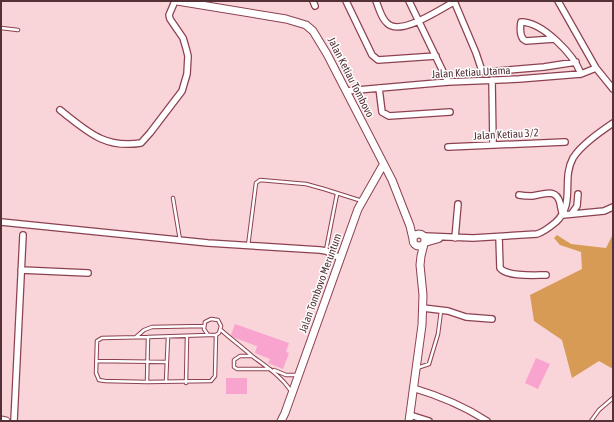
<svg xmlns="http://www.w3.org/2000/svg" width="614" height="422" font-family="'Asap Condensed',sans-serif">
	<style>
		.forest { fill: #d79b55 }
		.building { fill: #f9a4ce }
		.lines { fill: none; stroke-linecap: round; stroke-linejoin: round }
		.service-casing { stroke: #8c4150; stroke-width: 4.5 }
		.minor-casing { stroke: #8c4150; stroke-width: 8 }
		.tertiary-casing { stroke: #8c4150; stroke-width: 9 }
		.service { stroke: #fff; stroke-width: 2.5 }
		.minor { stroke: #fff; stroke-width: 5.5 }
		.tertiary { stroke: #fff; stroke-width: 7 }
		.labels { text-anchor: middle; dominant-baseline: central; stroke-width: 3; stroke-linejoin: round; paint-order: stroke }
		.street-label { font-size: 11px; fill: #533136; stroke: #fff }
	</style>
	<rect width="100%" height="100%" fill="#f9d4d9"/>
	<path class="forest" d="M613,234v135l-14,-8 -27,17 -10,-38 -28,-19 -4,-26 52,-26 -1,-17 -21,-7 -6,-7 3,-3 14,9 35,4z"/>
	<path class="building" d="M235,324l54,19 -3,9 3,1 -6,16 -15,-6 2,-4 -15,-6 2,-7 -22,-8 -4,-3z
		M536,358l14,6 -12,25 -13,-6z
		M226,378h21v16h-21z"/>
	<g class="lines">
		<g class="service-casing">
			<path id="service" d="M1,28l17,2
				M173,198l7,42
				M248,246l8,-63 4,-3 46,4 18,5 38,12
				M326,250l11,-56
				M221,330c10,9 21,17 31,26 15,11 29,20 39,35
				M208,335l-60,2 -1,45 64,-1 4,-5 1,-41 3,-2 2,-7 -3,-6 -7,-1 -6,3 -1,7 4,6h8
				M136,337l8,-7 8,-3 52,-1
				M251,356h-11l-6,4v7l3,2h33
				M97,361l70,1
				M417,368l12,-4 9,-30 3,-23
				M274,370l12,5h12
				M147,382l-42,-1 -6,-1 -3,-7 1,-32 5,-3 46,-1
				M166,382l2,-45
				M186,383l1,-47
				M591,421l8,-11 14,-12"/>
		</g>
		<g class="minor-casing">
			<path id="minor" d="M313,1l2,5
				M346,1l26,54 6,5 58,-4
				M376,1c3,7 5,17 11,22 13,14 53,-14 67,-21
				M409,1l39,81
				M454,1l22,52 6,18 4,1 58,-5 32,-5
				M558,1l38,67 17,21
				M554,39l-28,2 -3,-2c-3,-4 -3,-11 -2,-17 22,0 53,33 60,52
				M492,80l1,64
				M379,88l3,24 7,4 61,-4
				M346,91l102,-9 71,-3 62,-5 15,-6
				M60,110c27,21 44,39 81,33l9,-10 32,-42 5,-17 1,-18 -2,-8 -3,-10 -13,-19 -1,-4 6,-14
				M448,147l117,-5
				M519,195c5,1 9,1 13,1 10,-1 24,-9 28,7 1,4 1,8 3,12l41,-4 9,-4
				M572,213l5,-7 1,-12
				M1,222l207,21 112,7 6,1 14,7
				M424,236l49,2 64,-4c7,-2 13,-7 19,-12 20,-19 5,-42 17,-64 8,-13 27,-26 40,-35
				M499,237l1,31c7,9 34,7 46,7
				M455,238l3,-34
				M425,243l14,-4
				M21,270l67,3
				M423,308l25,3 18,6 26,2
				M413,388c27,8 51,18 74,33
				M410,415l19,6
				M14,421l9,-186"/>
		</g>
		<g class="tertiary-casing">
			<path id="tertiary" d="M177,1l109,18 20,6 7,6 14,23 65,126 18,46 3,13
				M413 240a6 6 0 1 1 12 0a6 6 0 1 1-12 0Z
				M1,420l5,1
				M281,421l4,-8 73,-204 25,-44
				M409,421l13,-96 1,-30 -3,-30 1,-9 3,-12"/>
		</g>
		<use href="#service" class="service"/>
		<use href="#minor" class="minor"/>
		<use href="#tertiary" class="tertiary"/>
	</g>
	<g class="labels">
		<g class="street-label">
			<text transform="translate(471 72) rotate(-3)">Jalan Ketiau Utama</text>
			<text transform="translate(351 77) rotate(63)">Jalan Ketiau Tombovo</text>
			<text transform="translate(506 134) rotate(-3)">Jalan Ketiau 3/2</text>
			<text transform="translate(320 283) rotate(-70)">Jalan Tombovo Meruntum</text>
		</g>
	</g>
	<rect width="614" height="422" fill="none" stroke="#533136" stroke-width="4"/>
</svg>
